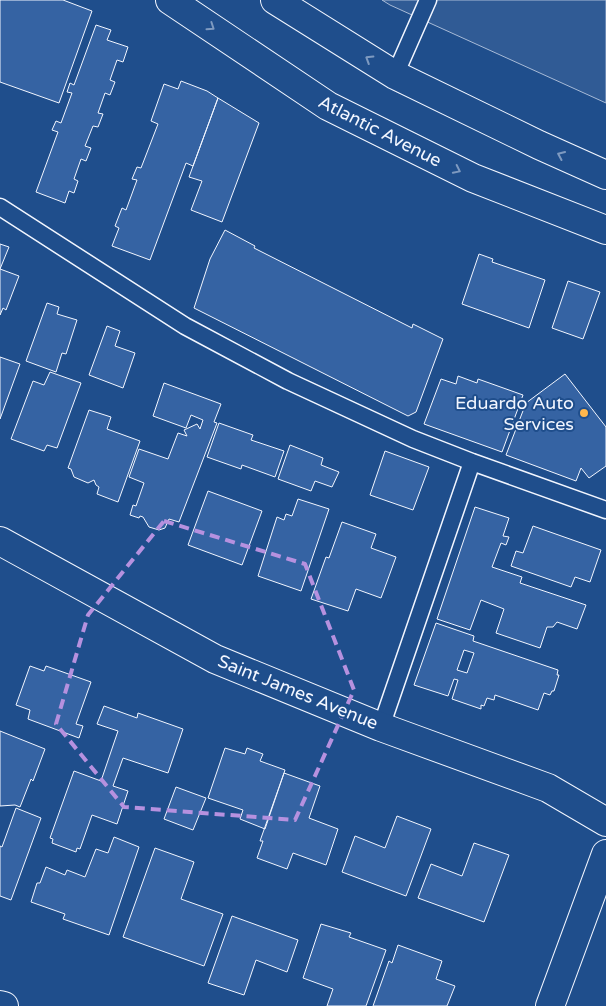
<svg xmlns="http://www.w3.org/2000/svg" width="606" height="1006" font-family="'Varela Round',sans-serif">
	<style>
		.built { fill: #305b95; stroke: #a8bbd7 }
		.building { fill: #3563a3; stroke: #f2f6ff; fill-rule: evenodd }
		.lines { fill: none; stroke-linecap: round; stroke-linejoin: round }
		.lane-casing { stroke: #f2f6ff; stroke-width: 19 }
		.street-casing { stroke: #f2f6ff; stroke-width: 30 }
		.secondary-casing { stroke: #f2f6ff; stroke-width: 30 }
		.primary-casing { stroke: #f2f6ff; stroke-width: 30 }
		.lane { stroke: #1f4e8c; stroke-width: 16 }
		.street { stroke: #1f4e8c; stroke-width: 28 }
		.secondary { stroke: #1f4e8c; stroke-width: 28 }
		.primary { stroke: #1f4e8c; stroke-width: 28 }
		.oneway { stroke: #7e9ac0 }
		.marked { fill: none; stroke: #b691df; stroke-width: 4; stroke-dasharray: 10 6; stroke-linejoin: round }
		.poi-dot { fill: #ffb74d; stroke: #1f4e8c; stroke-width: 2 }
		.labels { text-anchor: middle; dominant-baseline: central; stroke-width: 4; stroke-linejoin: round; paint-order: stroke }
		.street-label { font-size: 18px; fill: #f2f6ff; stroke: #1f4e8c }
		.poi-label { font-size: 18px; fill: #f2f6ff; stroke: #1f4e8c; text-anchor: end }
	</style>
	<rect width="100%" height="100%" fill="#1f4e8c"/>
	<path class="built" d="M382,0h224v103l-216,-98z"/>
	<path class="building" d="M0,0h63l29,11 -33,92 -59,-21z
		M96,25l15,5 -4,10 21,7 -5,15 -6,-2 -7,20 5,2 -5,13 -5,-2 -7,20 5,1 -5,13 -5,-1 -8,20 6,2 -5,13 -5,-2 -7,20 4,2 -4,12 -5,-2 -4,12 -29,-11 22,-60 -6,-2 4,-9 5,2 11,-30 -5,-1 3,-9 4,2z
		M181,81l26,10 11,7 -25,68 -7,-3 -36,97 -38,-14 7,-18 -4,-2 7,-18 4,2 11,-30 -5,-1 5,-12 4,1 17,-44 -7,-3 13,-37 14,5z
		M218,98l41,25 -37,99 -31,-12 11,-29 -13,-4z
		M225,230l30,16 -1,2 158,80 1,-4 30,15 -27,73 -8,4 -214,-108 16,-49z
		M0,244l9,3 -9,22z
		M479,254l14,5 -1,3 53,18 -16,48 -67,-24z
		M0,269l19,7 -13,34 -3,-2 -3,7z
		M568,281l32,11 -17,47 -31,-11z
		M47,303l12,4 -2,7 20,6 -11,34 -4,-1 -6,19 -30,-11z
		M107,326l13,5 -5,15 20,7 -12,35 -34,-13z
		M0,357l20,7 -20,55z
		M50,372l31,11 -24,65 -10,-3 -3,6 -33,-12 22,-58 11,4z
		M565,374l41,53v39l-17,12 -8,-10 -5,13 -70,-26 20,-52z
		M458,376l19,7 1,-4 45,16 -21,57 -78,-28 17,-45 15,5z
		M164,383l57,21 -7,18 3,1 -38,99 -10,-3 -4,9 -6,2 -10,-3 -6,-10 -3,-1 -1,2 -9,-3 3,-10 3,1 8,-23 -15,-6 10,-28 29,10 10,-26 9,3 -3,-6 13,-6 3,5 3,-9 -12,-5 -5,13 -33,-12z
		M89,410l22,7 -4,12 33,12 -22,61 -21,-8 2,-7 -3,-2 -2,-5 -6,3 -14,-6 -3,-8 -3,-1z
		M219,423l34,12 -2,5 33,11 -9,26 -33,-12 -1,4 -34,-12z
		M290,445l33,13 -2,7 18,7 -7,15 -17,-6 -4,10 -33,-12z
		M385,451l44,16 -16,43 -43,-15z
		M208,491l54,20 -20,54 -54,-20z
		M298,499l31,10 -28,82 -43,-15 19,-59 7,3 2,-6 6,2z
		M475,507l34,11 -6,18 6,1 -3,8 -5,-2 -9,24 30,10 -2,6 66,22 -9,24 -20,-7 -4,5h-6l-7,21 -44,-15 8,-24 -23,-9 -11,30 -33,-11z
		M342,522l34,12 -5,14 25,9 -15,41 -25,-9 -8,22 -37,-12 15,-42 3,1z
		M533,526l68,24 -11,32 -15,-5 -4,10 -60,-21 5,-15 7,2z
		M436,623l38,13 -1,5 85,29 -1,5h2l-5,16h-2l-2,4 -6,-2 -6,17 -43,-15 -1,5 -7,-2 -3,8 -3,-1v4l-29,-10 6,-19 -4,-1 -6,17 -34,-11zM464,650l10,3 -7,20 -10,-3z
		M30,666l14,5 2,-5 45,16 -15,42 7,2 -4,12 -51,-19 2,-9 -14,-5z
		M104,706l33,12 1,-5 45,16 -15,44 -45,-15 -10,28 15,5 -11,33 -25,-9 -12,34 -3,-1 -1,4 -24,-9 1,-4 -3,-1 24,-67 27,10 17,-50 -21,-7z
		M0,731l45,18 -12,32 -2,-2 -11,28 -5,-2 -15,1z
		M225,748l20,6 2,-6 16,6 -3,7 25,9 -20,59 -25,-10 3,-9 -35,-12z
		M284,773l36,13 -11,32 29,11 -12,36 -33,-12 -6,16 -30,-11 6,-17h-3z
		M176,787l30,11 -13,32 -29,-11z
		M16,808l25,10 -30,82 -11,-4v-50l2,1z
		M397,816l34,13 -25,67 -64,-24 13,-36 30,12z
		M114,837l25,10 -30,88 -46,-16 2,-5 -34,-12 6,-19h3l6,-16 19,8 2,-5 18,7 11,-28 12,4z
		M474,843l35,12 -25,67 -66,-24 13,-34 31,12z
		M155,848l39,14 -13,37 42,15 -19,52 -81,-29z
		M232,916l66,24 -11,32 -31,-12 -12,35 -36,-12z
		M321,924l30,9 -2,4 37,13 -20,56h-39l6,-17 -30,-11z
		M398,945l44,16 -6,18 19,7 -8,20h-74l16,-45 3,2z"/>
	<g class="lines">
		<g class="lane-casing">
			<path id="lane" d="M395,75l33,-75
				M0,207l185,119 103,55 125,58 59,23 134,48
				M381,727l91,-265"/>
		</g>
		<g class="street-casing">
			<path id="street" d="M0,541l215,118 166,68 167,61 58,34"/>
		</g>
		<g class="secondary-casing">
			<path id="secondary" d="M0,1005l4,1
				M550,1006l56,-152"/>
		</g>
		<g class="primary-casing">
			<path id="primary" d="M170,0l158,106 145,72 133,52
				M275,0l120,75 144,70 67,30"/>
		</g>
		<use href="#lane" class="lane"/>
		<use href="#street" class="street"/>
		<use href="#secondary" class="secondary"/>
		<use href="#primary" class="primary"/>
	</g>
	<defs><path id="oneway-chevron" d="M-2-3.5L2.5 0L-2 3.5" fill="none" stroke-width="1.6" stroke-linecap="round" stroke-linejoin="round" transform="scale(1.25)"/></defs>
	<g class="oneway">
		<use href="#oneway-chevron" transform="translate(211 27) rotate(34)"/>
		<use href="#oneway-chevron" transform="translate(369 59) rotate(-148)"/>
		<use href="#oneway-chevron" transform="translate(561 155) rotate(-156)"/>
		<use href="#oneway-chevron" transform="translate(457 170) rotate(26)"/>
	</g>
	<path class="marked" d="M164,521l141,43 49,126 -59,130 -171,-13 -68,-83 32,-109z"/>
	<circle class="poi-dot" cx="584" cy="413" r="5"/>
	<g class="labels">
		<g class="street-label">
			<text transform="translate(380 131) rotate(27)">Atlantic Avenue</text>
			<text transform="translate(298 692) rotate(22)">Saint James Avenue</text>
		</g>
		<g class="poi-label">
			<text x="574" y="403">Eduardo Auto<tspan x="574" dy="21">Services</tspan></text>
		</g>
	</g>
</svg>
